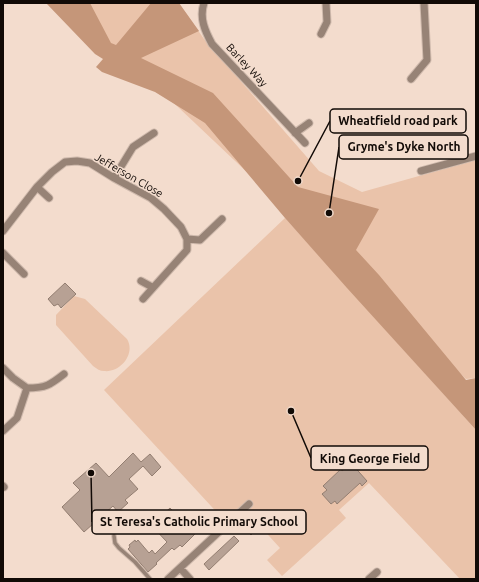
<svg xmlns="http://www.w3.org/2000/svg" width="479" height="582" font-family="Ubuntu,sans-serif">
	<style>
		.green { fill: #eac3aa }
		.forest { fill: #c59679 }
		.building { fill: #b7a194; stroke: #937e71 }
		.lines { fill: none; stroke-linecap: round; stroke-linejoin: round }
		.lane-casing { stroke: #cfbaad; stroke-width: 5.5 }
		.street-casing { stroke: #cfbaad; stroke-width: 9 }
		.lane { stroke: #978376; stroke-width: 3.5 }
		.street { stroke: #978376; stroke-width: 7 }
		.labels { text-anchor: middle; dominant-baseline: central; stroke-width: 3; stroke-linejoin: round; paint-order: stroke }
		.street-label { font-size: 11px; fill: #110a06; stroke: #f3dccd }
		.leader { fill: none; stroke: #110a06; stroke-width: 1.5 }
		.callout-dot { fill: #110a06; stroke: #f3dccd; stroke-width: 1.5 }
		.callout { fill: #f3dccd; stroke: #110a06; stroke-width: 1.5 }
		.callout-label { font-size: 12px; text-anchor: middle; font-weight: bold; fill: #110a06 }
	</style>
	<rect width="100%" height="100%" fill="#f3dccd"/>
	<path class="green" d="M76,3h103l25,36 115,132 43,21 114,-32v218l-10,1 -361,-341z
		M285,218l191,212v149h-16l-91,-96 -30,27 7,8 -64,58 -15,-16 13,-12 -30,-33 -7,6 -10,-11 -10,9 -119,-129z
		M74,296l11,3 42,40c9,15 -7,34 -23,32 -4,0 -7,-2 -11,-5l-37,-41v-10z"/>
	<path class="forest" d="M46,3h44l21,40 5,2 35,-42h28l20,28 -58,27 72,35 85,94 81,22 -23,41 23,25 87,105 10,-2v52l-129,-142 -62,-70 -80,-95 -50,-31 -53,-20 -6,-5 7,-8 -8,-5z"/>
	<path class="building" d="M65,283l11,11 -15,14 -3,-4 -4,2 -6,-7z
		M133,453l8,9 9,-8 11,13 -9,9 -9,-10 -14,13 9,10 -13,11 3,3 -10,9 -5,-6 -29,26 -22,-25 18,-17 -7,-7 23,-20 13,14z
		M351,463l16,18 -5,5 -2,-3 -23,21 -2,-3 -4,3 -9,-10 5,-4 -4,-4 18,-17 1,2z
		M170,508l25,26 -13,13 -2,-2 -6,5 -2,-2 -16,15 1,1 -9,8 -20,-23 2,-2 -1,-2 6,-5 1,2 2,-2 11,13 3,-3 3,4 12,-12 -17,-18 6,-5 1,1z
		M254,521l5,6 -8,8 -6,-6z
		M234,536l5,5 -30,29 -5,-6z"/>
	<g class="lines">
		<g class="lane-casing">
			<path id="lane" d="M114,536l1,7 4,5 16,14 15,17"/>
		</g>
		<g class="street-casing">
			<path id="street" d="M204,3c-5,15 1,28 8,41l93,99
				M321,34l6,-12 -1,-19
				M411,79l16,-19 -3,-57
				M295,133l14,-10
				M455,149l3,12
				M421,171l55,-15
				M114,178l19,-31 21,-14
				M37,187l12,11
				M3,231l34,-44 15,-15 13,-10 12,-1 13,2 24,15 37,20 13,11 17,18 6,12v11l-44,49
				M187,239l13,1 22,-21
				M3,253l21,21
				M141,281l11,6
				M3,368l10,10 14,10 -10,30 -14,13
				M27,388c19,0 23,-3 37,-14
				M3,486l1,1
				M180,568l10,11
				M168,579l81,-75
				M369,579l8,-7"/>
		</g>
		<use href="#lane" class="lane"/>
		<use href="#street" class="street"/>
	</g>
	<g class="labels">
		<g class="street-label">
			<text transform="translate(247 65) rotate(47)">Barley Way</text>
			<text transform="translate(129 175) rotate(30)">Jefferson Close</text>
		</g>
	</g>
	<path class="leader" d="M298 181L330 121M329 213L339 147M291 411L311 458M91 473L92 522"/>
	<g class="callout-dot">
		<circle cx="298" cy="181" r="4"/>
		<circle cx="329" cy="213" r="4"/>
		<circle cx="291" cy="411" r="4"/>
		<circle cx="91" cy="473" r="4"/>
	</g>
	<g class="callout">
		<rect x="330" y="109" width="136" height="24" rx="4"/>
		<rect x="339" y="135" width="129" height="24" rx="4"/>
		<rect x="311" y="446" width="117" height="24" rx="4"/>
		<rect x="92" y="510" width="214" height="24" rx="4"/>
	</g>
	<g class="callout-label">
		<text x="398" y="125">Wheatfield road park</text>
		<text x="404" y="151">Gryme's Dyke North</text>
		<text x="370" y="463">King George Field</text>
		<text x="199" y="526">St Teresa's Catholic Primary School</text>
	</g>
	<rect width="479" height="582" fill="none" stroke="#110a06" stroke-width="8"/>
</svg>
